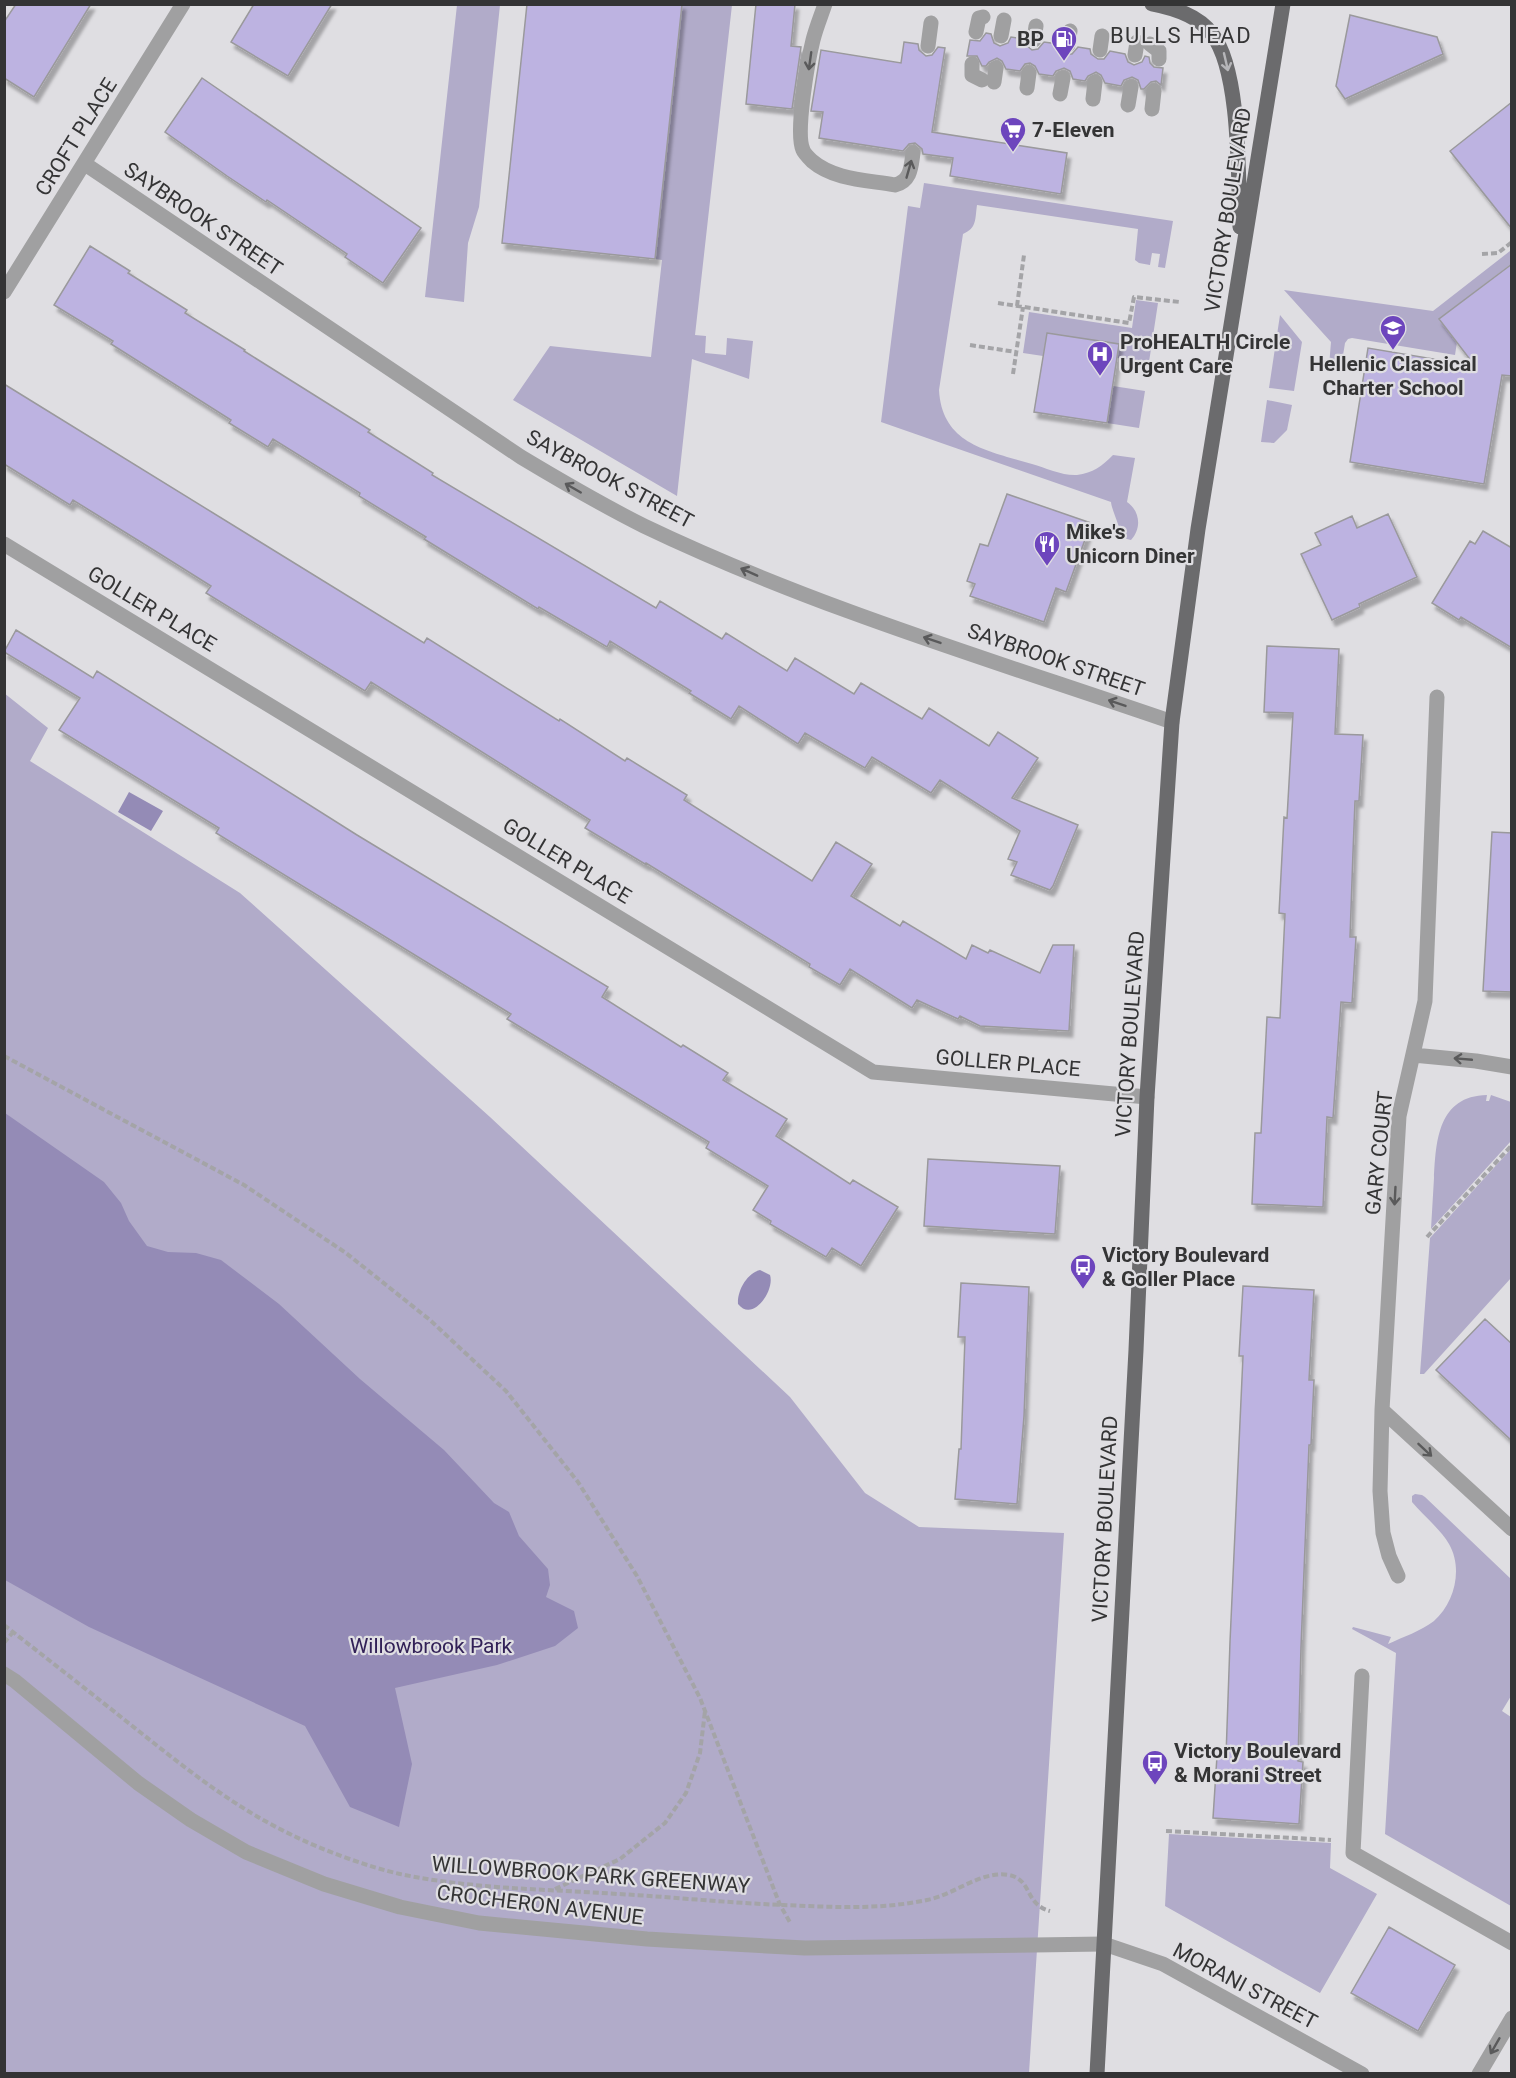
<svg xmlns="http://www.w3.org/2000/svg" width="1516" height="2078" font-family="Roboto,sans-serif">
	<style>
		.green { fill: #b1abc9 }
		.water { fill: #948bb6 }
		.building { fill: #bdb3e1; stroke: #9a999c; stroke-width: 1.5; filter: url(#shadow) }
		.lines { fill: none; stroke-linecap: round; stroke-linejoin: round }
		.path { stroke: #a4a4a7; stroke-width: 4; stroke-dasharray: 6 3; stroke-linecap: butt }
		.service { stroke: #a0a0a1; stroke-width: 15 }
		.minor { stroke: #a0a0a1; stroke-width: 15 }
		.primary { stroke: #6b6b6d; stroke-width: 15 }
		.oneway { stroke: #5a5a5b }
		.oneway2 { stroke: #b6b6b9 }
		.labels { text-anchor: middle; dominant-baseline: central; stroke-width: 4.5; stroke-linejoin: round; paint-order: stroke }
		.poi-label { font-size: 21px; font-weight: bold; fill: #343435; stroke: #dfdee2; text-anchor: start }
		.street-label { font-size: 21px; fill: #343435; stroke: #dfdee2 }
		.park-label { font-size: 21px; fill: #322157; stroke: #dfdee2 }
		.neighbourhood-label { font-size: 22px; letter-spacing: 1.5px; fill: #343435; stroke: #dfdee2 }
	</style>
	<defs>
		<filter id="shadow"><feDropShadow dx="3.5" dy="6" stdDeviation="1.5" flood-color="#0004"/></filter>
	</defs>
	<rect width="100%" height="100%" fill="#dfdee2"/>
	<path class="green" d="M457,5h43l-21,202 -11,36 -4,59 -39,-5z
		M682,5h50l-37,330 11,1 -1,17 21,2 1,-17 26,3 -4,38 -57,-20 -15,137 -164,-96 37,-54 101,11 11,-97 -7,-1z
		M924,183l249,38 -8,47 -7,-1 2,-13 -8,-1 -2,12 -11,-2 -4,-3 3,-31 -161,-24c-2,14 0,23 -14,29l-24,156c3,55 50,61 93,74 14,4 31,12 45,11 16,-2 25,-9 36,-20l22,3 -8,44c13,9 15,26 4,38l-8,-2c-2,-7 -12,-31 -12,-36l-230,-80 27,-216 12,2z
		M1510,251l1,13 -72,55 18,23 -2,13 -103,-17 -4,1 -3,4 -4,25 -12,-2 2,-24 -47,-52 149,21z
		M1136,300l22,3 -9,59 -32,-4 2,-14 -72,-11 -4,23 -20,-3 6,-41 103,16z
		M1280,315l22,27 -8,49 -25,-3z
		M1113,386l32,5 -6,37 -32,-5z
		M1267,400l25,5 -5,25 -13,13 -13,-1z
		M4,693l44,35 -18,33 210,132 250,224 300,280 75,96 54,34 145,6 -35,540h-1024z
		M1487,1095l-1,6h3l2,-6 20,7v39l-80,88c1,-17 2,-34 3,-51 2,-37 4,-82 53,-83z
		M1511,1149v129l-87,96h-4l10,-136z
		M1415,1494l7,1 3,2 86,82v117l-9,15 9,6v189l-126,-72 11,-181 -44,-24 1,-2 38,10 -3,7c15,-7 33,-13 46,-23 21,-18 29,-53 15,-77 -7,-13 -26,-29 -37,-42v-6z
		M1169,1834l162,9 -1,25 47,26 -57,99 -155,-87z"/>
	<path class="water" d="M129,792l34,19 -12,20 -33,-19z
		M5,1113l99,69 17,21 8,18 18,25 21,6 28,1 25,7 58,44 81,75 84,71 50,53 15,9 10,24 29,33 2,16 -4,12 28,14 4,17 -23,18 -58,19 -102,23 17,76 -13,63 -49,-20 -45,-81 -216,-99 -84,-47z
		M760,1270l10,5c5,15 -17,48 -32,29 -1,-13 9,-31 22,-34z"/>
	<path class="building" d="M16,4h75l-57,93 -30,-19v-56z
		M254,4h78l-44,72 -57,-34z
		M527,4h155l-27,255 -153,-16z
		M756,4h39l-4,42 10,1 -9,62 -46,-5z
		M1350,15l87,22 6,17 -98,45 -9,-13z
		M986,33l5,1 3,9 6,3 8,-3 3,-6 13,2 1,5 7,6 6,-1 6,-7 14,2 1,5 7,5h6l6,-7 12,2 1,5 7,5h6l6,-8 15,3 3,8 6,3 8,-3 3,-6 4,1 1,6 4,4 9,1 -2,17 -5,-4 -5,1 -7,7h-3l-3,-9 -6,-3 -8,3 -3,6 -16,-3 -4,-8 -5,-3 -8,4 -3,5 -12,-2 -3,-8 -6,-3 -8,3 -3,5 -14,-2 -4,-8 -5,-3 -5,1 -5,7 -14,-2 -4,-8 -5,-3 -8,4 -3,4h-4l-5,-10h-10l3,-16 10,1z
		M904,42l14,2 1,6 7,6 6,-1 6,-8 7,1 -13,84 135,21 -6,41 -111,-18 3,-18 -30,-4 -1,-5 -7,-6 -6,1 -6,7 -84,-13 4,-26 -12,-1 10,-61 80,13z
		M202,78l219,150 -38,55 -38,-26 2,-3 -80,-54 -1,2 -39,-26 -62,-44z
		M1512,102v127l-62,-78z
		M90,246l40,25 -2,2 59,37 -2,3 60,37 -1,1 126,79 -2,2 65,41 -1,2 224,133 4,-7 62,38 4,-6 61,38 8,-13 59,36 7,-11 61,36 7,-11 60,38 9,-14 40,26 -26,40 66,27 -25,61 -3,4 -39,-15 6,-13 -9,-3 12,-28 -80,-51 -9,13 -59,-36 -7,11 -60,-35 -7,11 -59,-38 -8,13 -42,-26 2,-2 -81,-50 -3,6 -68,-40 -1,2 -114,-70 2,-2 -67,-41 1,-3 -87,-54 -5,8 -39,-24 2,-3 -120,-76 2,-3 -59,-36z
		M1512,264v112l-10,-1 -18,109 -134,-22 18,-114 107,18 -36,-47z
		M1047,333l72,11 -12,79 -73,-11z
		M4,384l420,259 3,-5 132,83 1,-2 65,42 2,-3 60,37 -3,5 128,81 24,-39 36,22 -21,32 49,30 3,-5 63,38 6,-14 16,8 2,-3 50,23 13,-28h21l-5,86 -89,-5 -20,-10 -2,3 -41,-19 -5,8 -62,-39 -10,16 -31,-18 1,-3 -164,-101 -1,1 -60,-36 5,-8 -219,-138 -6,9 -159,-98 5,-7 -59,-37 -79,-49 -3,5 -66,-41z
		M1007,494l84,29 -25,69 -10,-4 -12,34 -74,-26 5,-12 -8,-3 13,-37 8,2z
		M1388,514l29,63 -58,27 1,3 -28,13 -31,-66 20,-9 -6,-12 37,-17 5,12z
		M1483,531l29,17v100l-51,-31 -2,3 -27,-17 38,-62 5,3z
		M16,630l77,48 4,-7 260,164 251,152 -6,10 79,50 2,-2 45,28 -5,7 64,39 -11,17 74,48 3,-4 45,27 -37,59 -29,-18 -6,9 -56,-33 1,-3 -18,-11 15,-24 -62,-38 3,-6 -202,-123 4,-5 -295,-181 3,-5 -160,-98 21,-32 -76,-46z
		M1267,646l72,3 -4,85 28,1 -4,66h-4l-2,51 -3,85h6l-4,66 -11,-1 -8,116 -6,-1 -4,90 -71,-3 3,-71h6l6,-116 13,1 5,-104 -6,-1 5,-96 3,1 6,-105 -29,-1z
		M1492,832l20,1v159l-29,-1z
		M928,1159l132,7 -5,68 -131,-8z
		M961,1283l68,4 -5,129 -7,88 -62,-5 4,-50h2l4,-112h-7z
		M1243,1286l71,4 -5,90h5l-3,65h-2l-8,202 -3,114 5,1 -4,62 -86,-6 4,-62h9l4,-114 13,-286h-4z
		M1485,1319l27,25v97l-76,-71z
		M1389,1927l66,38 -37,66 -67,-38z"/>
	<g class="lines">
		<path class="path" d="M1482,254l16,-1 14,-11
			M998,303l131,20 5,-26 46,5
			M1017,306l7,-51
			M970,345l46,7
			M1013,374l10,-67
			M4,1056l240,129 102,68 84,67 76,71 72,91 59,94 63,122 80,207 11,19
			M1427,1237l85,-92
			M4,1625c41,32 82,64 122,96 53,42 105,85 166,114 30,15 76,32 108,39 71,15 145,15 218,20 55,3 111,9 166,11 48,2 96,5 143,-5 27,-5 54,-30 82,-25 24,5 15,29 41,36
			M4,1643l9,-11
			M1166,1831l165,9
			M555,1889l65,-30 45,-36 21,-30 14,-40 5,-42"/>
		<path class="service" d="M825,4c-4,12 -9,24 -12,36 -5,20 -18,93 -10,110 1,3 6,8 9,11 22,19 56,19 83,24 16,-4 16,-18 18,-32
			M976,32l3,-14 4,-1
			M1001,36l3,-16
			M1034,40l2,-14
			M1150,44l9,7v8
			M1068,45l2,-14
			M928,46l3,-23
			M1100,50l2,-14
			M1135,55l2,-13
			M972,64v11l10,5
			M994,82l2,-14
			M1027,88l2,-15
			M1060,94l3,-16
			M1093,99l2,-17
			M1128,105l3,-18
			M1152,109l2,-18
			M4,1674l11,7 123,102 53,37 55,32 78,32 76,23 79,16 168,16 67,4 91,5 299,-4"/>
		<path class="minor" d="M85,164l436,293c40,24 81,48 123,69 169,81 351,135 528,196
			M4,292l179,-288
			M4,544l869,528 274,25
			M1413,1055l63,6 36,6
			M1382,1410l130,119
			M1398,1576l-9,-20 -6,-23 -3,-42 2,-81 17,-294 26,-115 12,-304
			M1362,1676l-9,177 159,90
			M1104,1944l59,20 199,110
			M1479,2074l33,-56"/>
		<path class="primary" d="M1152,4c21,4 46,11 60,30 29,37 26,145 28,193
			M1097,2074l39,-724 11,-253 25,-375 26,-193 85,-525"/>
	</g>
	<defs><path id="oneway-shaft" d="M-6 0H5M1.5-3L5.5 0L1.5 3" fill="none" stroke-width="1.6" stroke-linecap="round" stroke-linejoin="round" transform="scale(1.5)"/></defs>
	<g class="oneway">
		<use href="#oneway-shaft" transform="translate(810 61) rotate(98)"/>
		<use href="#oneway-shaft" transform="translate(909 169) rotate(-74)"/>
		<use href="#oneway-shaft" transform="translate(573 488) rotate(-150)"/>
		<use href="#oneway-shaft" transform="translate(749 572) rotate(-156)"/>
		<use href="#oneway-shaft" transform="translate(932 640) rotate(-161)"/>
		<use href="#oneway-shaft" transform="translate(1117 703) rotate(-161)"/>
		<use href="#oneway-shaft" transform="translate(1463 1059) rotate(-175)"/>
		<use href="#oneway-shaft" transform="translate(1395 1196) rotate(93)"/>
		<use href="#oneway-shaft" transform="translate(1425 1450) rotate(43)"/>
		<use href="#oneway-shaft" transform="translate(1495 2046) rotate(120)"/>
	</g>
	<use class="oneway2" href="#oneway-shaft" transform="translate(1226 62) rotate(77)"/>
	<defs>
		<g id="fuel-pin" transform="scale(1.35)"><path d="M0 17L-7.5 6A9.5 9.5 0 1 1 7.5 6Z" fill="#6d45bd" stroke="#dfdee2"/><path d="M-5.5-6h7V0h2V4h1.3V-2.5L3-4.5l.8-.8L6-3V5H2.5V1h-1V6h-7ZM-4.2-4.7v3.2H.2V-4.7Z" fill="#fff"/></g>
		<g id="supermarket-pin" transform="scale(1.35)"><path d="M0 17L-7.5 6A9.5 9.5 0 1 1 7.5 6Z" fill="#6d45bd" stroke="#dfdee2"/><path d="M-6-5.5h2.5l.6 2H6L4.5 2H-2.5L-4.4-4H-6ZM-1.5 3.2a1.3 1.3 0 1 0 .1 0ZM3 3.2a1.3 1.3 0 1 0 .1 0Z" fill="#fff"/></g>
		<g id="school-pin" transform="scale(1.35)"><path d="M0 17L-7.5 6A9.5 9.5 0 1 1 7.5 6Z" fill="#6d45bd" stroke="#dfdee2"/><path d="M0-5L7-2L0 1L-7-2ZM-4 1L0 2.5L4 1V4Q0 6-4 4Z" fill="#fff"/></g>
		<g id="hospital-pin" transform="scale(1.35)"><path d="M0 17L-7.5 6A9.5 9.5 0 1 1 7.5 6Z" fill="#6d45bd" stroke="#dfdee2"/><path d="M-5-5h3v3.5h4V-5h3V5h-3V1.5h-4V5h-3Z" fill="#fff"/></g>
		<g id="restaurant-pin" transform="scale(1.35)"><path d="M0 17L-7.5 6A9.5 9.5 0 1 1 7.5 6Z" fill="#6d45bd" stroke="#dfdee2"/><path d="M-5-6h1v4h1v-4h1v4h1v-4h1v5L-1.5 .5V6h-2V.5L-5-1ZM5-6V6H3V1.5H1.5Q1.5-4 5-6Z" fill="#fff"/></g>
		<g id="bus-pin" transform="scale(1.35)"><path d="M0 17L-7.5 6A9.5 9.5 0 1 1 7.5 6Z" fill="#6d45bd" stroke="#dfdee2"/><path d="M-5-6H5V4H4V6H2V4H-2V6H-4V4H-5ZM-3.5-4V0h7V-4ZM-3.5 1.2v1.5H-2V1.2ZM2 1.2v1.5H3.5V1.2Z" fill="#fff"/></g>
	</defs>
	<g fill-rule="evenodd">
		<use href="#fuel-pin" x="1064" y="39"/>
		<use href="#supermarket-pin" x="1013" y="130"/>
		<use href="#school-pin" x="1393" y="328"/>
		<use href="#hospital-pin" x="1100" y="354"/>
		<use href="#restaurant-pin" x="1047" y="544"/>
		<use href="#bus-pin" x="1083" y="1267"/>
		<use href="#bus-pin" x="1155" y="1763"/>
	</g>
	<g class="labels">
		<g class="poi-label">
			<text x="1044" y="39" text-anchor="end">BP</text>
			<text x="1032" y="130">7-Eleven</text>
			<text x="1120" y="342">ProHEALTH Circle<tspan x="1120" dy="24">Urgent Care</tspan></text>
			<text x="1393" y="364" text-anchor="middle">Hellenic Classical<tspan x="1393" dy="24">Charter School</tspan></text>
			<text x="1066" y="532">Mike's<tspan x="1066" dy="24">Unicorn Diner</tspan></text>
			<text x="1102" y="1255">Victory Boulevard<tspan x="1102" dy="24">&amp; Goller Place</tspan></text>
			<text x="1174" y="1751">Victory Boulevard<tspan x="1174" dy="24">&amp; Morani Street</tspan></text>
		</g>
		<g class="street-label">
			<text transform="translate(76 137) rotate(-58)">CROFT PLACE</text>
			<text transform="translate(1228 210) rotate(-81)">VICTORY BOULEVARD</text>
			<text transform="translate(203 219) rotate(34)">SAYBROOK STREET</text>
			<text transform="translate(610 479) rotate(28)">SAYBROOK STREET</text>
			<text transform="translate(152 609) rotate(31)">GOLLER PLACE</text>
			<text transform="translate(1056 660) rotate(19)">SAYBROOK STREET</text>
			<text transform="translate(567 861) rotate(31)">GOLLER PLACE</text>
			<text transform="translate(1130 1034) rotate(-86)">VICTORY BOULEVARD</text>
			<text transform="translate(1008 1063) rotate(5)">GOLLER PLACE</text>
			<text transform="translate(1379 1153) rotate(-84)">GARY COURT</text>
			<text transform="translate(1105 1519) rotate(-87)">VICTORY BOULEVARD</text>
			<text transform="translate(591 1875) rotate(4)">WILLOWBROOK PARK GREENWAY</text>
			<text transform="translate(540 1905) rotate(7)">CROCHERON AVENUE</text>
			<text transform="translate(1245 1986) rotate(28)">MORANI STREET</text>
		</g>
		<g class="park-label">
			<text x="431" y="1646">Willowbrook Park</text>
		</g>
		<g class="neighbourhood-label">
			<text x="1181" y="35">BULLS HEAD</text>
		</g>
	</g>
	<rect width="1516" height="2078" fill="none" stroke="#343435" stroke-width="12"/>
</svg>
